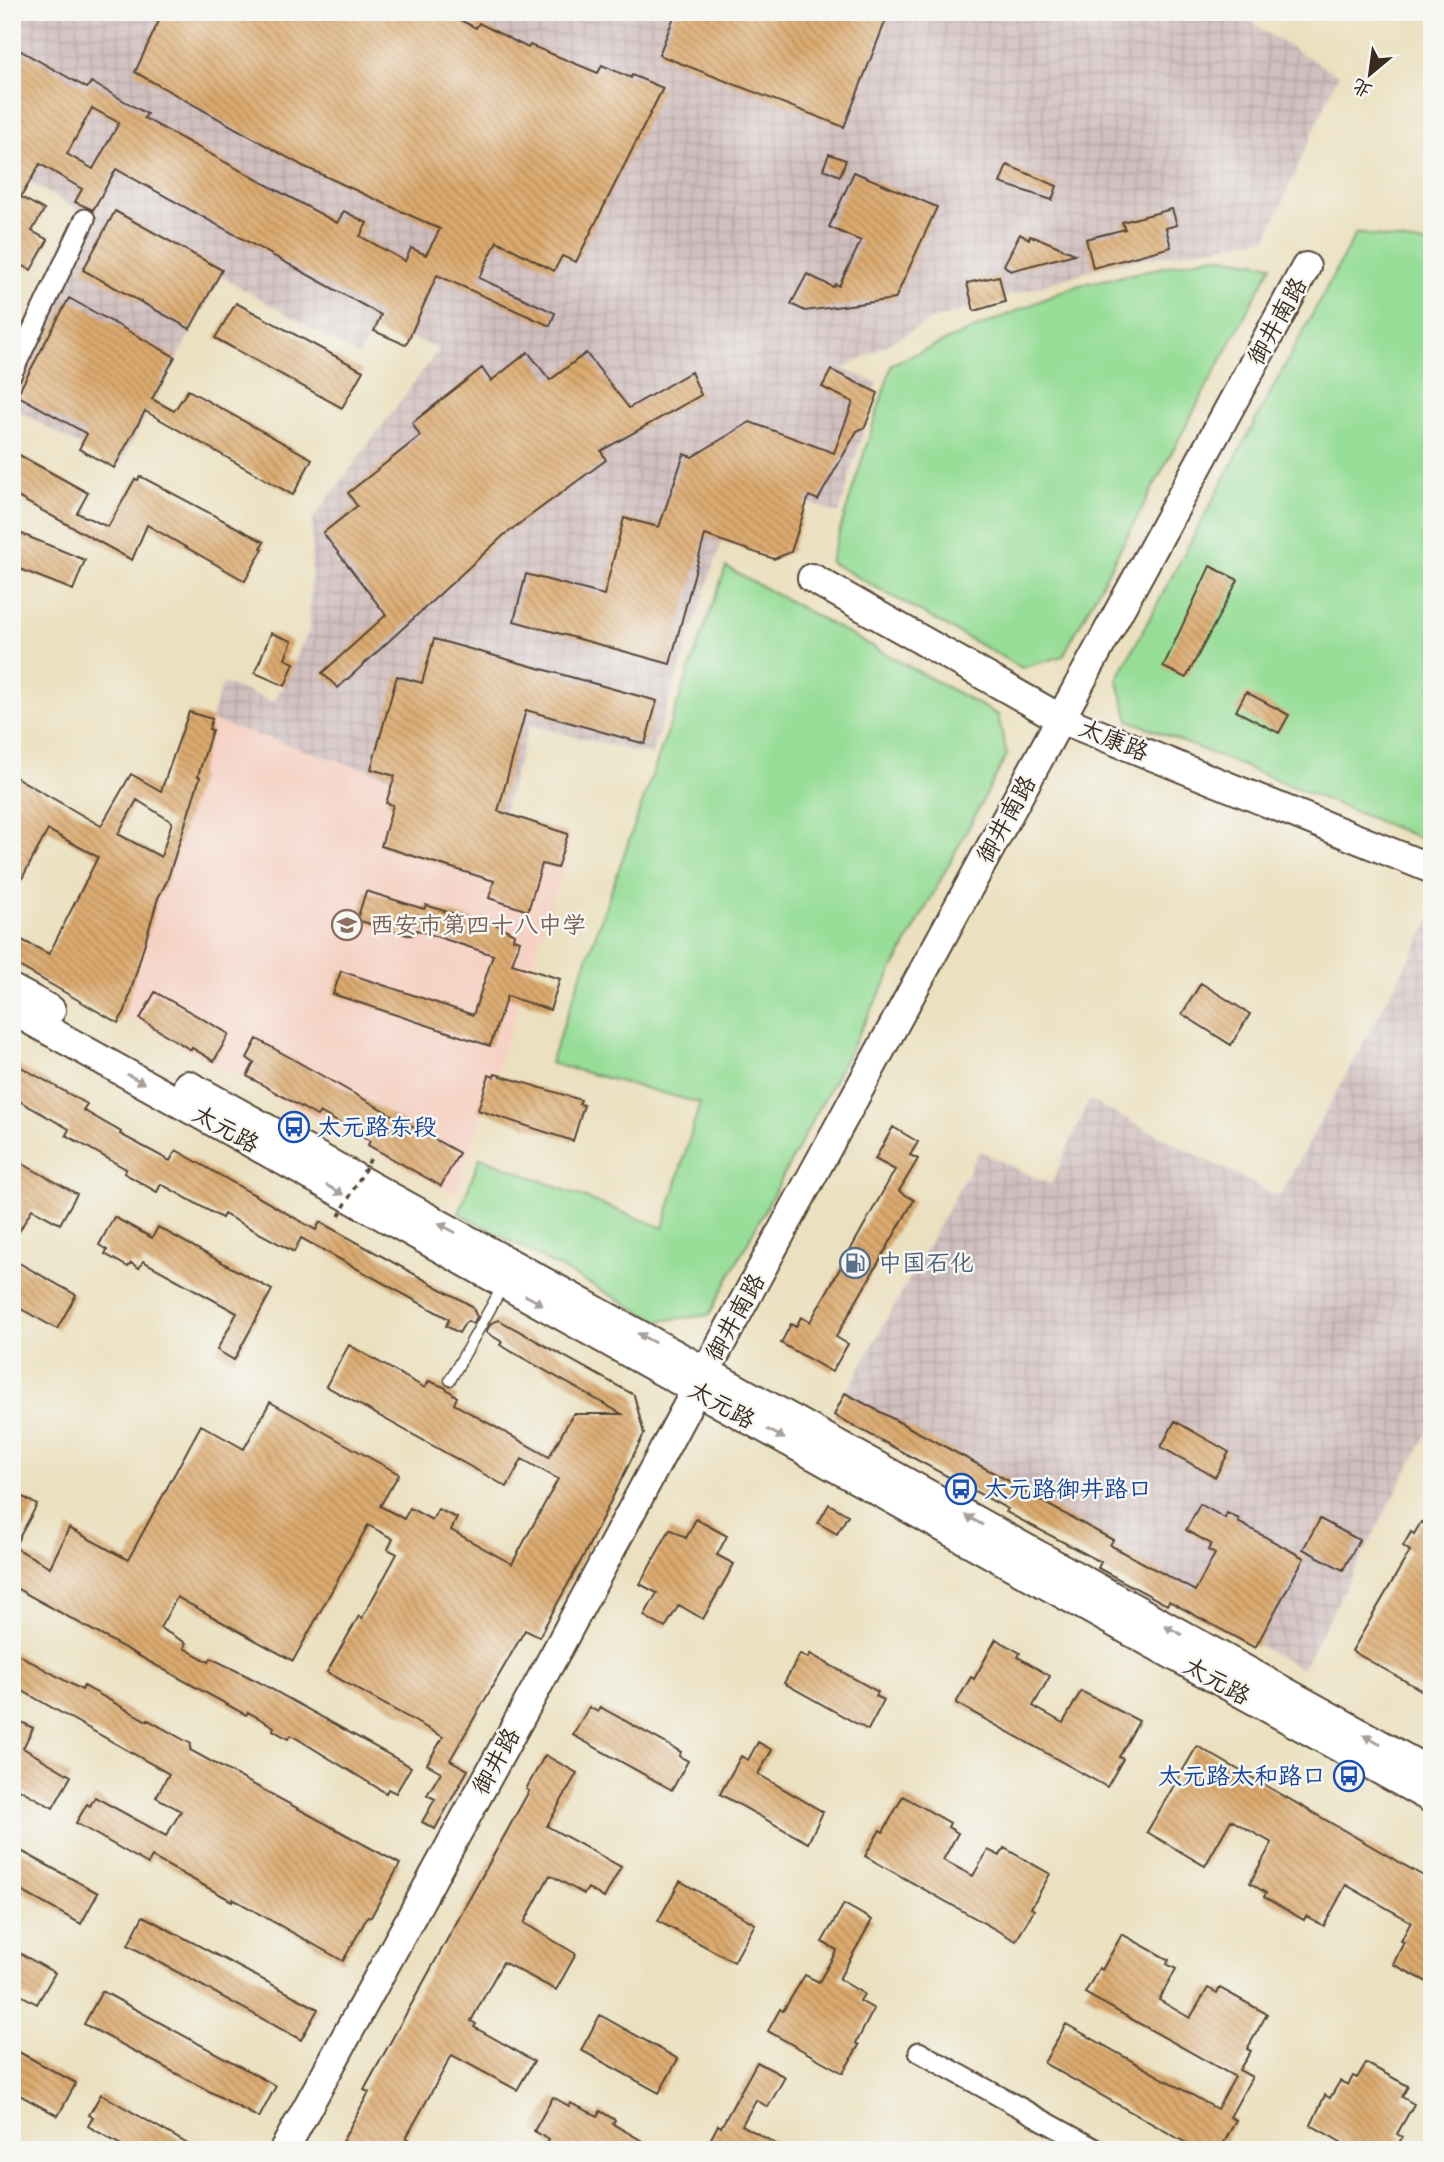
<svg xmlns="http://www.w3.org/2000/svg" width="1444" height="2162" font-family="'Comic Neue','LXGW WenKai TC',sans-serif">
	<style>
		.built { fill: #f6d2c5 }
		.industrial { fill: url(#industrial-grid) }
		.green { fill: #96dd97; stroke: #68845a; stroke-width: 2 }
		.building { fill: url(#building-back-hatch); fill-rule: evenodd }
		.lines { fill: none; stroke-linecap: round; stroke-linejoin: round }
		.lane-casing { stroke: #554536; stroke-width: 13 }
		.street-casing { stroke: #554536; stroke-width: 23 }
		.secondary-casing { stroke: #554536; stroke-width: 32 }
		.lane { stroke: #fff; stroke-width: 10 }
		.street { stroke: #fff; stroke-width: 19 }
		.secondary { stroke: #fff; stroke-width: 28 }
		.path-bridge { stroke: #554536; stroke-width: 3.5; stroke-dasharray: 5 5; stroke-linecap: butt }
		.oneway { fill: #a79f9a }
		.labels { text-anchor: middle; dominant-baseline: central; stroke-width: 5; stroke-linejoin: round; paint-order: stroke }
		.street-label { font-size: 24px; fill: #3b2a1e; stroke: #f6f6f2 }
		.education-label { font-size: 24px; fill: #785e54; stroke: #f6f6f2; text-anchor: start }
		.transit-label { font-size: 24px; fill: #164399; stroke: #f6f6f2; text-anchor: start }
		.service-label { font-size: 24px; fill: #4e5e75; stroke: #f6f6f2; text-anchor: start }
	</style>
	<defs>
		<pattern id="industrial-grid" width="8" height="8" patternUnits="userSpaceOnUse" patternTransform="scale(1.75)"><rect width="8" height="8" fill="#d1bfbf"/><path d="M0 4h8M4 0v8" fill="none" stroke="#b4a4a4"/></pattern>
		<pattern id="building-back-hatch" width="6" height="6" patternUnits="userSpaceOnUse" patternTransform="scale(1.75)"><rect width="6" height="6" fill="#dcaa6f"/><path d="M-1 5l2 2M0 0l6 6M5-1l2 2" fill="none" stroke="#b48b5b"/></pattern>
	</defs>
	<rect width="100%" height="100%" fill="#f6f6f2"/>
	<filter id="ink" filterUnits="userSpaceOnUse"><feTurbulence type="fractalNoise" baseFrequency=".0143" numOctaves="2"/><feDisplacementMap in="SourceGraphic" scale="14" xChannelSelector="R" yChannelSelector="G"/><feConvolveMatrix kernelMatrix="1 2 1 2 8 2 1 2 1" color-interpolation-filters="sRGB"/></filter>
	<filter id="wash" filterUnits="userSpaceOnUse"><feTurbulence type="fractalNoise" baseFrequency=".00686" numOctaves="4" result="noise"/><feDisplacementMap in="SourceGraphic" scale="28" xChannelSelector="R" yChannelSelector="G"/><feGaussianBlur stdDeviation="1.57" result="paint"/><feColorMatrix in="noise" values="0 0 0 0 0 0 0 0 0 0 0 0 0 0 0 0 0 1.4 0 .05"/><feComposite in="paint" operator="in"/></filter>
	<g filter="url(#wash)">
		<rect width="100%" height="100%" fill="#ebe0bf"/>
		<path class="built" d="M210,720l364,116 -97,296 -23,62 -330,-179z"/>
		<path class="industrial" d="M12,12h1231l20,19 75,44 -71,163 -156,26 -180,56 -88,49 34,14 -38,131 -36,-13 -17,51 -64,-11 -71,214 -122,-30 -26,88 -293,-93 13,-37 51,19 35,-71 4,-112 126,-170 -62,-25 -18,32 -138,-80 -103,192 -106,-61v-35l79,-155 -79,-45z
			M1432,918v506l-130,245 -468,-254 146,-264 71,34 38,-85 190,97z"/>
		<path class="green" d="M1356,233l76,12v598l-303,-123 -12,-41z
			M1216,256l56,9 -209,391 -41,12 -192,-106 62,-198 183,-78z
			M726,567l272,148 9,40 -298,560 -51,6 -199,-108 21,-56 183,71 37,-125 -150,-40z"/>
		<g id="blocks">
			<path class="building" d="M163,12h281l32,16 3,-5 49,25 2,-3 68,28 4,-8 29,13 1,-3 31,13 -87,174 -14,-6 -8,15 -57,-30 -18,37 76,35 -5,13 -113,-51 -31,70 -32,-14 7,-16 -265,-146 -23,41 -18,-8 7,-13 -42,-25 -19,33 23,13 -12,21 16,9 -17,30 -19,-10v-214l75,42 4,-6 56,32 -3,4 193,105 7,-12 23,12 -7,13 45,25 6,-13 15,7 14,-26 -137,-63 -168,-94zM92,108l27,15 -26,46 -26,-15z
				M676,12h213l-45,115 -185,-72z
				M829,154l17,6 -6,16 -17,-7z
				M1007,165l50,21 -5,14 -52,-17z
				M854,172l83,35 -42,92 -90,12 -14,-7 16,-30 26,13 2,-3 4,2 22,-45 -32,-14z
				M1172,209l5,16 -11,3 5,19 -78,21 -7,-29 39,-10 -3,-7z
				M115,211l107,59 -32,59 -107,-59z
				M1020,234l9,5 1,-3 13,4 32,14 -65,17 -6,-6z
				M999,276l6,26 -31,9 -7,-28z
				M69,298l106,59 -23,42 22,12 14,-21 124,69 -19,36 -148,-84 -31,57 -35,-19 8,-15 -70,-39z
				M236,303l127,68 -21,37 -127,-70z
				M528,352l22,28 36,-27 43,55 62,-36 10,23 -100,56 5,9 -102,75 -166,153 -16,-15 64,-58 -63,-82 34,-27 -9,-13 72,-57 -8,-13 70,-55 9,13z
				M831,370l47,23 -13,34 -8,4 -39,69 -9,-4 -18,56 -17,7 -69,-24 -35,129 -156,-43 12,-47 78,21 20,-77 35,9 25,-73 8,3 58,-35 84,31 19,-51 -31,-15z
				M12,451l76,42 -11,20 31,14 27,-48 3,1 2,-4 124,66 -3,6 2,1 -18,32 -98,-56 -15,35 -120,-66z
				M12,530l73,30 -12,30 -61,-24z
				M1210,566l28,14 -52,98 -23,-11z
				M271,633l21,8 -7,18 9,4 -9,23 -30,-13z
				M434,639l223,62 -12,43 -119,-34 -28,101 70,23 -11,34 -15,-4 -14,47 -39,-13 5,-17 -113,-35 12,-41 -7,-2 9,-27 -24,-7 26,-93 25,7z
				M1246,692l43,23 -10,18 -43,-22z
				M189,712l23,7 -3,10 3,1 -14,46 2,1 -33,104 -9,17 -33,113 -7,12 -106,-61v-27l37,19 49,-97 -50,-27 -36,67v-122l89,51 30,-52 30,17zM137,800l35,22 -11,35 -43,-23z
				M366,891l58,18 2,-4 55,18 2,-6 31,17 -1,5 7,2 -8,23 48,15 -10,31 -43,-14 -17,50 -157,-52 8,-23 132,44 20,-60 -76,-25 -4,5h-6l-50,-15z
				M1201,983l49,31 -19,31 -49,-31z
				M155,992l74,42 -15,27 -22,-13 -1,2 -51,-31z
				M257,1039l202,114 -18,33 -73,-41 2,-4 -50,-29 -3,4 -70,-40 7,-13 -7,-5z
				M12,1062l75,42 -4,6 38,22 -1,2 50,27 6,-11 140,80 4,-8 152,84 5,11 -4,7 -5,-3 -3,2 -6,10 -13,-7 3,-7 -148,-81 -7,14 -70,-38 -2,4 -61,-34 -4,8 -33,-19 2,-4 -60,-34 3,-6 -57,-32z
				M495,1074l86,26 -2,4 5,1 -11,36 -95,-31 11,-35 5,2z
				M893,1127l25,15 -8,13 8,4 -19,32 15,9 -78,137 12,7 -16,28 -51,-29 10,-19 5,3 5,-10 9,5 85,-152 -20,-11z
				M12,1158l65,36 -17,30 -28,-15 -20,35v-32l7,-11 -7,-3z
				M114,1217l38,21 6,-11 114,63 -38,70 -17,-10 20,-37 -94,-52 -4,7 -8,-5 -3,4 -23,-13 2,-4 -8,-5z
				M12,1259l64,36 -19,34 -45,-25z
				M499,1320l135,75 10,39 -60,121 -45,82 -14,-7 -75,130 18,10 -33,59 -13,-7 13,-23 -8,-4 14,-23 -14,-8 16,-27 -116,-65 32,-56 3,2 35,-64 -9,-5 5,-10 -25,-14 -75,136 -116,-64 -17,31 26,15 -2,5 25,14 2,-4 44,22 156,87 -15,26 -8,-4 -2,4 -95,-58 -3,4 -15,-9 1,-3 -26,-15 -2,3 -234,-129v-95l25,14 -23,42 36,20 19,-39 59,32 73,-135 43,24 26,-47 129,72 -19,32 24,13 6,-11 22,12 6,-11 19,9 -6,12 61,34 46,-85 -36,-20 -15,28 -181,-101 23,-41 76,43 4,-7 15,6 13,10 -3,7 95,53 24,-43h49l-122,-69 2,-3 -16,-10 5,-9z
				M845,1393l175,94 -1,2 94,51 -3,5 85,46 20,-37 -7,-4 3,-6 -25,-14 14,-26 25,14 2,-5 12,6 -1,3 66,36 -49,90 -86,-47 -2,4 -69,-37 3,-6 -95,-50 2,-3 -174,-94z
				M1175,1421l54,31 -14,25 -54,-30z
				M829,1504l19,11 -11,19 -19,-11z
				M696,1519l31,17 -10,19 17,9 -31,55 -24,-14 -14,23 -21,-12 13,-23 -17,-9 30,-55 16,9z
				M1320,1519l39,21 -16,30 -40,-21z
				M1421,1522l11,6v168l-80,-45 58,-100 -7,-5 8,-14 3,2z
				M996,1639l24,14 -2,4 32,19 -17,30 30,17 18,-32 58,30 -20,36 4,2 -16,28 -151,-84 15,-26 3,2z
				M12,1651l70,39 2,-4 63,35 1,-1 43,24 -1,6 210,114 -29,53 -3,-1 -25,45 -110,-62 -1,2 -80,-44 -4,7 -72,-41 11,-19 3,2 5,-9 71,39 15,-25 -25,-14 13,-23 -157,-89z
				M800,1654l8,4 2,-4 68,38 -2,4 8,4 -16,30 -84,-47z
				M589,1707l9,5 2,-5 81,45 -2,4 9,5 -16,29 -99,-55z
				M12,1717l21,11 -10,20 48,28 -18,32 -41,-23z
				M758,1742l14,8 -14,24 65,38 -15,31 -88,-49 21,-38 7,4z
				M1197,1746l235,135v93l-5,8 -34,-18 11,-22 -3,-1 10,-19 -65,-37 -22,41 -18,-10 -2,4 -40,-23 2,-4 -16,-10 22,-40 -41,-23 -26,46 -58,-34z
				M545,1755l32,18 -30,53 74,41 -17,31 -16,-10 -4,6 -34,-19 -26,48 52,31 -20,36 -53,-28 -32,59 5,3 -2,3 60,34 -17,29 -65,-35 -46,83 22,12h-77l-10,-6 28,-52 -5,-2 165,-299 -3,-2z
				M903,1796l47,27 -2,4 10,6 -15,27 30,16 15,-26 12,6 4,-8 46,26 -19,34 3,2 -18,31 -151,-85 15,-26 3,2z
				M12,1846l86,47 -17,31 -69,-38z
				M680,1881l75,43 -21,38 -76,-41z
				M844,1904l28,16 -33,59 25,15 -4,7 14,8 -18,34 3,2 -16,28 -75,-42 12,-22 3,2 22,-36 14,7 18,-32 -15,-8z
				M143,1916l175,93 -17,31 -173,-95z
				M1122,1934l47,26 -2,4 9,5 -17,31 31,18 18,-30 9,5 3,-5 47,26 -20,35 4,2 -12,19 13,7 -22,40 6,3 -16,30h-21l-155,-87 22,-39 151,85 18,-32 -150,-84 14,-25 3,2z
				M12,1949l43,24 -18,31 -25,-14z
				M102,1991l174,95 -17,32 -175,-94z
				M600,2015l78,44 -19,34 -78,-43z
				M17,2051l59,32 -18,33 -46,-25v-32z
				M757,2062l28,15 -17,30 -12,-7 -14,25 45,25h-82l13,-25 3,2z
				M1366,2063l42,23 -6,11 12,7 -17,30 5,3 -7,13h-40l-44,-25 14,-30 5,3 10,-17 8,4 5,-9 4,2z
				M101,2094l97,56h-68l-42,-24 5,-9 -4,-2z
				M553,2097l16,9 1,-3 28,13 2,-5 15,9 -2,4 45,26h-101l-10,-6 2,-4 -15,-9z"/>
		</g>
	</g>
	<g filter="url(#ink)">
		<use href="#blocks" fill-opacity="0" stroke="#554536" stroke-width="2"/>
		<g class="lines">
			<g class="lane-casing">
				<path id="lane" d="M450,1380l54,-96"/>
			</g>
			<g class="street-casing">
				<path id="street" d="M12,373l73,-154
					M919,2052l178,98"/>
			</g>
			<g class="secondary-casing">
				<path id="secondary" d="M812,578l249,141 371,150
					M12,989l39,21
					M12,1010l1420,789
					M188,1085l1244,688
					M284,2150l278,-509 144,-270 600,-1104"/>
			</g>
			<use href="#lane" class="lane"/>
			<use href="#street" class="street"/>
			<use href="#secondary" class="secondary"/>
			<path class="path-bridge" d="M339,1216l32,-58"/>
		</g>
		<defs><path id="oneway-solid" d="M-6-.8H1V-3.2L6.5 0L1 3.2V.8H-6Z" transform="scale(1.75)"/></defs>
		<g class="oneway">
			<use href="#oneway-solid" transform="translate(136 1079) rotate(29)"/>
			<use href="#oneway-solid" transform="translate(335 1190) rotate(29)"/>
			<use href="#oneway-solid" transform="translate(447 1228) rotate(-151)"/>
			<use href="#oneway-solid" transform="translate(534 1300) rotate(29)"/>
			<use href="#oneway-solid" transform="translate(646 1338) rotate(-151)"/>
			<use href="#oneway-solid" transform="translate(776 1434) rotate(29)"/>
			<use href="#oneway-solid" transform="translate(974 1520) rotate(-151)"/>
			<use href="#oneway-solid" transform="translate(1173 1630) rotate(-151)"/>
			<use href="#oneway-solid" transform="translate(1372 1740) rotate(-151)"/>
		</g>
	</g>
	<defs>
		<g id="school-ring" transform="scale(1.575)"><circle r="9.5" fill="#f6f6f2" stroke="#8d6e63" stroke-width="1.5"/><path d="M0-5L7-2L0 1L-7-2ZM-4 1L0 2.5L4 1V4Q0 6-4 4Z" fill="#8d6e63"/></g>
		<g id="bus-ring" transform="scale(1.575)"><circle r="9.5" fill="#f6f6f2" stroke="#1a4fb4" stroke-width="1.5"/><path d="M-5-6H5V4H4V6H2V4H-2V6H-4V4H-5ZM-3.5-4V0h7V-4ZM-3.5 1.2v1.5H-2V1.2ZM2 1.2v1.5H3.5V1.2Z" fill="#1a4fb4"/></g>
		<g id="fuel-ring" transform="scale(1.575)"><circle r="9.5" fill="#f6f6f2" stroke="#5c6f8a" stroke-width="1.5"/><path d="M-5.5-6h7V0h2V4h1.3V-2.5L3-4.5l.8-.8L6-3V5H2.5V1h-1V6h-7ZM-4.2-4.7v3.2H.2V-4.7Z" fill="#5c6f8a"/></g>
	</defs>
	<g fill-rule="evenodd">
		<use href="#school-ring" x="347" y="925"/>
		<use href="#bus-ring" x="294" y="1127"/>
		<use href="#fuel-ring" x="855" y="1263"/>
		<use href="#bus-ring" x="961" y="1489"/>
		<use href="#bus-ring" x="1349" y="1776"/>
	</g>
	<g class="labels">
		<g class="street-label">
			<text transform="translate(1277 321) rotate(-61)">御井南路</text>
			<text transform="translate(1114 740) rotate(22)">太康路</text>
			<text transform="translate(1006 819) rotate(-61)">御井南路</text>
			<text transform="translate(226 1129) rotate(29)">太元路</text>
			<text transform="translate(735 1317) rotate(-61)">御井南路</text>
			<text transform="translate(722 1405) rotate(29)">太元路</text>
			<text transform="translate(1217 1681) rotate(29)">太元路</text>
			<text transform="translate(496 1761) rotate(-61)">御井路</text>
		</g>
		<g class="education-label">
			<text x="370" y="925">西安市第四十八中学</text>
		</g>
		<g class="transit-label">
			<text x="317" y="1127">太元路东段</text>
			<text x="984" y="1489">太元路御井路口</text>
			<text x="1326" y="1776" text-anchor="end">太元路太和路口</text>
		</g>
		<g class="service-label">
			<text x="878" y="1263">中国石化</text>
		</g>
	</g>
	<rect width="1444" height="2162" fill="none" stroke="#f6f6f2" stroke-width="42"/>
	<g transform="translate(1370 74) rotate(209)" stroke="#f6f6f2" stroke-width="5" paint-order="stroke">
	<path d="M0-5L12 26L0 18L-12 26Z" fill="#3b2a1e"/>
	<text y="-10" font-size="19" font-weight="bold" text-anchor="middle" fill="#3b2a1e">北</text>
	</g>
</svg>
